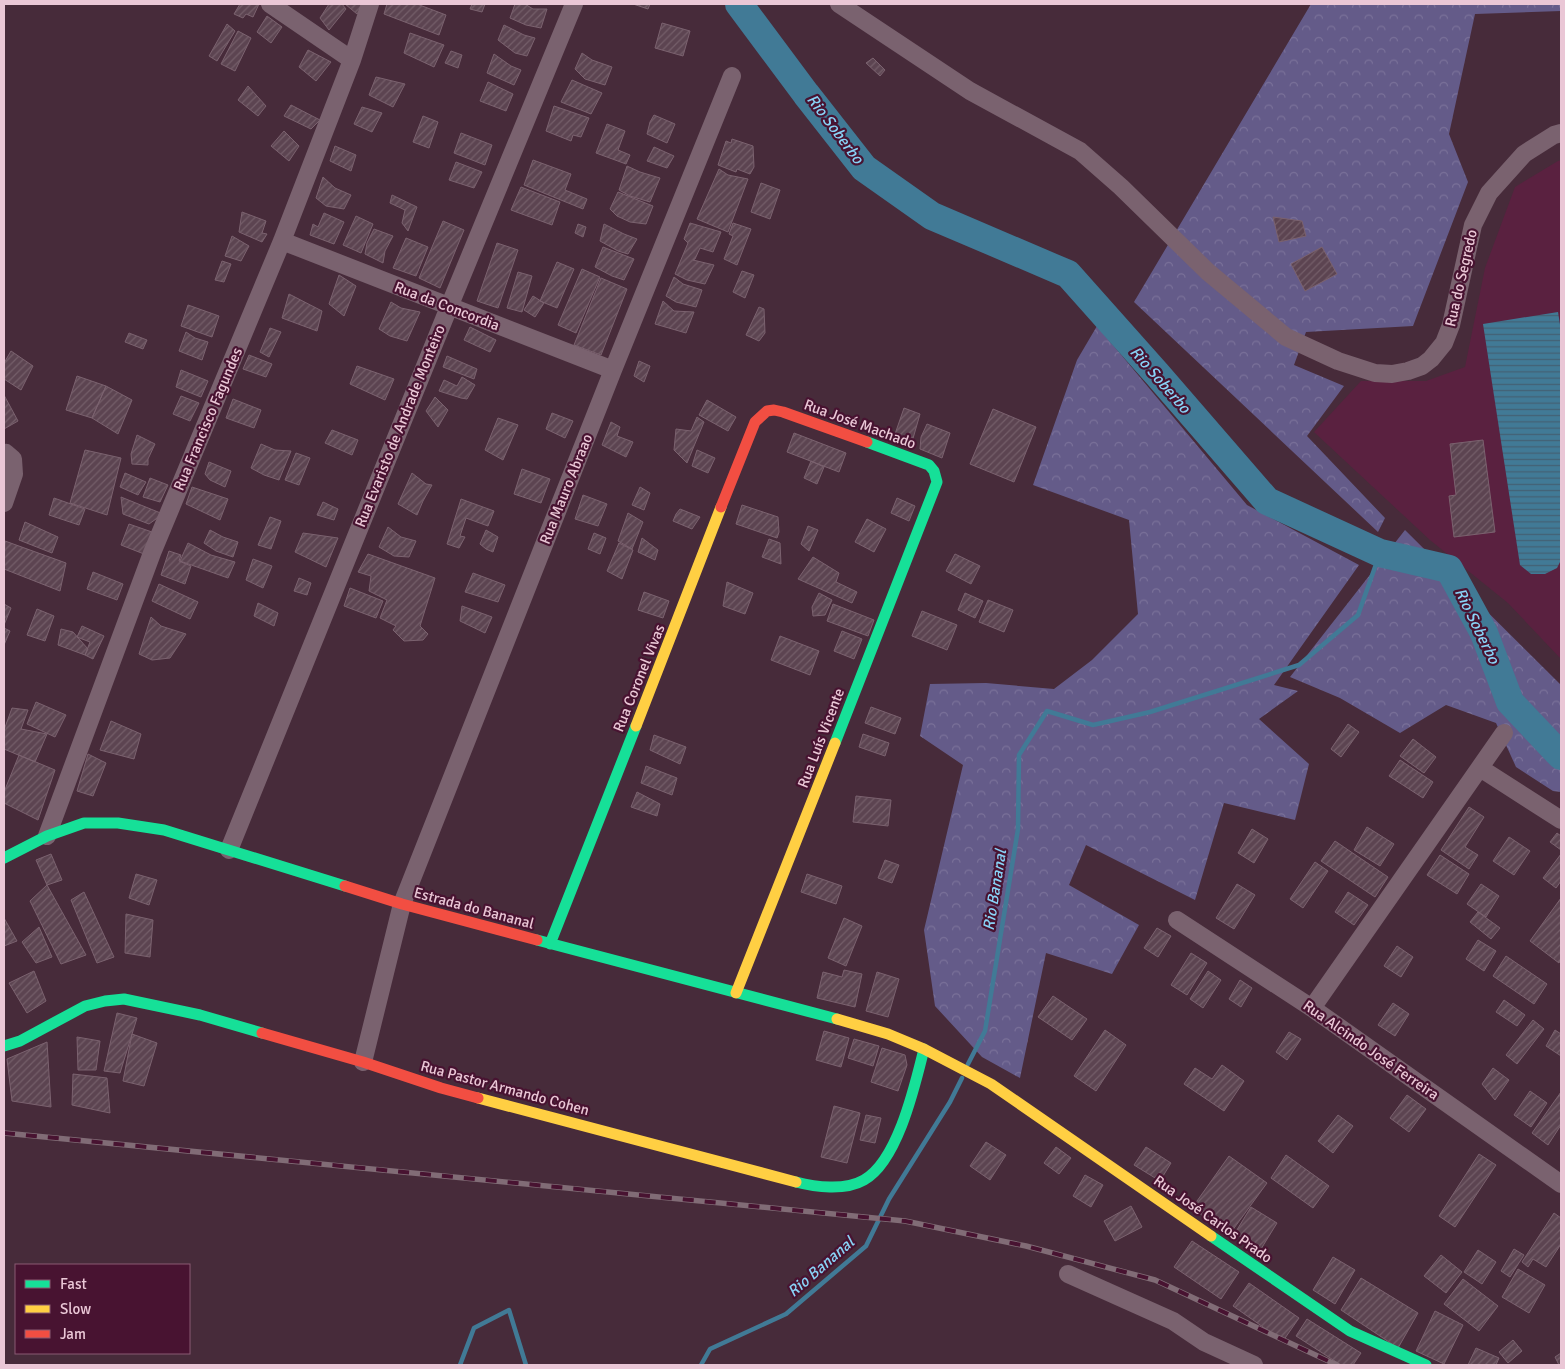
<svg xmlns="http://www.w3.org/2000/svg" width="1565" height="1369" font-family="Signika,sans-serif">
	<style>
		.built { fill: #5a2140 }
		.forest { fill: url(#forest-crowns) }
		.water { fill: url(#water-rules) }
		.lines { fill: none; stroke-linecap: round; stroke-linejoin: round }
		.stream { stroke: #417a96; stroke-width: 4.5 }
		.river { stroke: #417a96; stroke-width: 28 }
		.building { fill: url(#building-hatch); stroke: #7b626f }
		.street { stroke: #7a626f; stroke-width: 18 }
		.fast { stroke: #16e098; stroke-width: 11 }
		.slow { stroke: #ffcf43; stroke-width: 11 }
		.jam { stroke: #f24e42; stroke-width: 11 }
		.rail-casing { stroke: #816c76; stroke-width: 5.5 }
		.rail { stroke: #481331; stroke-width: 4; stroke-dasharray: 11; stroke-linecap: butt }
		.labels { text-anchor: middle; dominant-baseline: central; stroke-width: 4.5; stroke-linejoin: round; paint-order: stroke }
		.street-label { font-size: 15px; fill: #eac7d6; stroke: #481331 }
		.water-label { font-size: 16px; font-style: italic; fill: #89d3f6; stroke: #481331 }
	</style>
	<defs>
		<pattern id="forest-crowns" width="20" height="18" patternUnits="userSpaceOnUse" patternTransform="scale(1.25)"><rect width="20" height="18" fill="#645b89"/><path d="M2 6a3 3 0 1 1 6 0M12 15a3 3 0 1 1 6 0" fill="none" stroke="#7a7199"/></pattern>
		<pattern id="water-rules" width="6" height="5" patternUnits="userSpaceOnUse" patternTransform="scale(1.25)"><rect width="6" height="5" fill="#417a96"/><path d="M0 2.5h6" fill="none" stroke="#436174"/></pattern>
		<pattern id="building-hatch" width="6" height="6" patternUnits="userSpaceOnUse" patternTransform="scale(1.25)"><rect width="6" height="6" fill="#5c4451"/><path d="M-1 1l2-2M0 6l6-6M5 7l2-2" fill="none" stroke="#745e69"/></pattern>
	</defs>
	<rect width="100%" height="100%" fill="#472b3a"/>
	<path class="built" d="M1561,160v499l-53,-56 -78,-63 -116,-108 47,-51h65l39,-14 20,-99 30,-81 43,-26z"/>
	<path class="forest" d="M1311,4h250v7l-86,3 -26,120 19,48 -55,144 -107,6 -12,33 50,21 -37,50 78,82 -7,14 -244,-230z
		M1097,326l150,179 112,60 -85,120 24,6 -39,28 50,45 -14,56 -71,-17 -29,97 -109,-55 -17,40 70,40 -27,49 -66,-21 -26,125 -38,-21 -47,-51 -11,-76 39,-165 -43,-29 10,-52 56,-1 68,6 38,-29 46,-46 -9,-94 -96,-35 44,-125z
		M1405,530l156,155v107l-8,-1 -37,-24 -20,-44 -50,-18 -46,28 -60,-35 -50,-21z"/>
	<path class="water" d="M1558,312l3,19v229l-4,8 -12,6h-14l-11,-9 -37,-241z"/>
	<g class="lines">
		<path class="stream" d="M968,1064l17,-33 33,-202 1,-74 28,-44 46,14 57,-13 149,-47 59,-50 22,-62
			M460,1365l14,-37 35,-18 17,55
			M701,1365l9,-16 76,-35 80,-68 23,-47 61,-97 12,-24"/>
		<path class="river" d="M739,4l67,90 58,74 68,48 136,58 89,100 110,127 113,52 69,16 35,64 26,69 51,54"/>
	</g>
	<path class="building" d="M240,4h19l-6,13 -7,-3 -3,4 -9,-4z
		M329,4h13l4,5 -17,21 -9,-12z
		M345,4h19l-7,10z
		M387,4h30l29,11 -7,20 -55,-21z
		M472,4h13l-3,8 -12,-3z
		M515,4h10l8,5h14l-6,19 -15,-3 -16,-7z
		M633,4h17l-2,5z
		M267,16l15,11 -11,16 -14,-11z
		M662,23l28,8 -7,25 -28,-8z
		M227,24l8,7 -18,30 -8,-5z
		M504,25l20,10 11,3 -8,18 -12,-3 -17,-13z
		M238,31l13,7 -16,33 -14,-7z
		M410,33l34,12 -10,22 -30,-14z
		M308,50l23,12 -15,19 -17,-14z
		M451,51l11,4 -4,13 -13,-5z
		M582,53l10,7 20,7 -7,18 -20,-6 -10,-10z
		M494,54l17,12 10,4 -7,15 -27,-12z
		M873,58l12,12 -5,6 -14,-13z
		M376,77l29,7 -12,23 -24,-12z
		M572,80l30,13 -11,21 -30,-12z
		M488,82l25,12 -7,17 -26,-10z
		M248,86l18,20 -8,10 -20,-16z
		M291,105l29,15 -9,9 -27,-13z
		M554,106l35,12 -8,19 -8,-2 -2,6 -25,-10z
		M362,107l20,6 -10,19 -18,-8z
		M654,115l21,9 -8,19 -20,-9 3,-12z
		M423,116l15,6 -9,26 -16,-6z
		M607,124l18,7 -7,19 12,5 -4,9 -30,-11z
		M284,131l15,15 -10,15 -18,-15z
		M461,133l31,12 -7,20 -31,-12z
		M732,139l21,7 1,21 -4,7 -13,-5 -1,3 -18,-7 8,-24 5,2z
		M335,146l21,9 -5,16 -21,-10z
		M654,147l20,9 -7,12 -20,-7z
		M533,160l38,14 -6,16 22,9 -4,10 -59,-24z
		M456,162l26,10 -8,16 -25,-8z
		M627,166l13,6 20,6 -10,24 -20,-6 -11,-6z
		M719,169l9,6 20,4 -20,53 -31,-13z
		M323,177l12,11 16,7 -7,14 -18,-3 -10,-8z
		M761,183l19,7 -10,29 -19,-7z
		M521,187l39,15 -8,23 -41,-15z
		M618,192l35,14 -7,18 -16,-2 -13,-6 -7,-7z
		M392,195l25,12 -9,24 -6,-8 3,-13 -15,-7z
		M242,212l24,9 -4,12 5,1 -5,8 -23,-10z
		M324,213l20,9 -10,22 -24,-9 3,-11 5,3z
		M356,216l17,8 -12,29 -18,-8z
		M1273,217l29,4 4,15 -27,6z
		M443,221l21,9 -24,58 -21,-10z
		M690,223l31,9 -8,20 -13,-4 -5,11 -2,1 21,5 -9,19 -18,-4 -12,-6 13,-31 -4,-4z
		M733,223l18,6 -14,36 -13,-6 9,-23 -4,-2z
		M578,224l8,3 -3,10 -8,-4z
		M604,224l20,10 13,5 -9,15 -10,-3 -18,-10z
		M374,229l19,7 -8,15 -2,12 -18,-9 2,-11z
		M232,236l17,10 -8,15 -16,-5z
		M406,238l22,9 -12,29 -23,-8z
		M497,243l21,7 -20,58 -21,-7z
		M603,247l31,12 -10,21 -12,-4 -17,-9z
		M1322,247l15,27 -32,17 -14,-27z
		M222,261l9,3 -7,18 -9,-2z
		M557,262l17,7 -17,39 -17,-7z
		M582,269l18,8 -24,56 -18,-8z
		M742,271l12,4 -9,23 -12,-6z
		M518,272l14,4 -10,36 -15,-4z
		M339,275l17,11 -12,30 -15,-12z
		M674,277l9,7 19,6 -6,17 -20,-5 -10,-6z
		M601,278l26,11 -26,66 -27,-10z
		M289,294l33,17 -5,20 -35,-13z
		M533,296l11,7 -9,14 -11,-7z
		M663,301l11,10 20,1 -8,21 -31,-9z
		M391,302l10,6 19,4 -13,29 -17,-5 -11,-7z
		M188,305l31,11 -7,21 -31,-11z
		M759,307l5,2 1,24 -6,8 -13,-6z
		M470,327l26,13 -6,12 -26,-12z
		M270,328l11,4 -12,25 -9,-5z
		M186,332l9,6 13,4 -6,18 -23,-9z
		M129,333l18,7 -4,9 -18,-7z
		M11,351l22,15 -12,24 -17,-11v-16z
		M249,355l23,9 -6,13 -23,-8z
		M447,356l30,13 -3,10 -31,-12z
		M639,361l11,5 -6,16 -10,-6z
		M357,366l37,13 -9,21 -35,-16z
		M181,370l27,11 -7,16 -25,-10z
		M77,376l29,10 -14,32 -26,-8z
		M462,377l13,8 -8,14 -6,-1 -22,-7 5,-11 13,6z
		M106,386l26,14 -14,34 -26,-16z
		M4,395l14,26 -14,8z
		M181,396l18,7 -9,18 -17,-7z
		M435,397l13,13 -10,17 -12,-16z
		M233,399l28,11 -7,18 -28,-10z
		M707,400l29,17 -8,14 -29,-16z
		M904,408l16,6 -8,28 -18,-5z
		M993,409l43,18 -22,55 -44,-18z
		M552,413l21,8 -8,17 -19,-9z
		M697,417l7,5 -17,41 -13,-13 2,-21 15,2z
		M498,418l20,7 -15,35 -18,-10z
		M611,422l9,5 -3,9 16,6 -7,15 -24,-12z
		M927,424l23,9 -8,25 -22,-9 1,-12z
		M332,430l26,10 -6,15 -27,-12z
		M794,433l52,20 -7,19 -52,-20z
		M137,435l18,9 -7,15v6l-16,-1 -1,-10z
		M1483,440l12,92 -41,5 -5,-41 7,-1 -6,-51z
		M261,444l14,6 16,1 -12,29 -15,-5 -13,-7z
		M85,450l36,8 -14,57 -37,-12z
		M697,450l18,8 -7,15 -16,-7z
		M296,453l14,5 -11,27 -14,-5z
		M811,461l13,6 -7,17 -13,-6z
		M209,462l22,9 -6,16 -15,-7 -5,-6z
		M522,469l28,10 -9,24 -27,-9z
		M125,473l21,9 -8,13 -18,-8z
		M412,473l14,11 6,1 -9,16 -6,14 -19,-11z
		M150,478l18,7 -8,17 -17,-5z
		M192,487l36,12 -8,21 -34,-16z
		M640,487l10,6 -6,17 -12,-5z
		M583,495l24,9 -9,22 -23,-7z
		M121,497l42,17 -14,10 -26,-10z
		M54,498l31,11 -6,16 -30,-10z
		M897,498l18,8 -6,15 -18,-8z
		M461,499l33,12 -6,15 -22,-8 -6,18 5,1 -6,11 -12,-4z
		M323,502l15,7 -4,11 -17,-5z
		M742,505l36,12 1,15 -2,6 -41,-14z
		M680,509l20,8 -8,12 -19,-8 3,-7z
		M628,513l15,9 -11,27 -14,-8z
		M270,517l11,4 -10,28 -13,-4z
		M867,519l19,10 -12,23 -19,-10z
		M25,522l33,15 -6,16 -33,-13z
		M129,524l23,8 -8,22 -23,-9z
		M808,526l10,4 -9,21 -8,-7z
		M388,527l13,10 15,4 -7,16 -15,-1 -15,-9z
		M210,530l13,7 15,5 -5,15 -17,-6 -12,-8z
		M486,530l12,7 -5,15 -7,-3 -6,-5z
		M303,533l35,5 -12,29 -31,-15z
		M594,533l12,5 -6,16 -12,-5z
		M642,538l16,12 -3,10 -17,-8z
		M769,539l11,4 1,21 -19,-7z
		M5,541l61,22 -6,28 -56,-22z
		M188,543l23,12 24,7 -7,16 -48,-17z
		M619,543l14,7 -11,29 -15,-8z
		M169,551l12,4 -2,6 12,5 -6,18 -24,-9z
		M368,554l67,24 -15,48 8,8 -5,6 -19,1 -11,-11 3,-4 -16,-8 7,-18 -18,-9 2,-15 -13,-4z
		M955,554l25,12 -9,18 -25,-13z
		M813,557l26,16 -3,9 21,10 -5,11 -54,-24z
		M253,559l19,7 -9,22 -17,-8z
		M93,572l30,12 -6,16 -30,-11z
		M473,573l32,12 -7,17 -33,-10z
		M299,578l12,5 -4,12 -13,-4z
		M727,582l26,11 -8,21 -22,-8z
		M159,584l39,18 -8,17 -38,-18z
		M350,588l33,13 -7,17 -32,-12z
		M644,592l25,9 -6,17 -25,-8z
		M819,593l13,7 -7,15 -12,1 -1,-9z
		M965,593l18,8 -8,17 -17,-8z
		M988,600l25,10 -9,22 -25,-10z
		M258,603l20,10 -4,13 -20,-10z
		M4,604l7,4 -7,17z
		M833,604l41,16 -6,16 -41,-15z
		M462,606l30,11 -7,16 -25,-12z
		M37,609l17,7 -9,25 -18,-6z
		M922,611l35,14 -10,25 -35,-14z
		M151,617l10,9 25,8 -16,24 -18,2 -13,-6z
		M82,626l22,10 -11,23 -8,-4 5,-13 -13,-5z
		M4,628l6,3 -6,14z
		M61,629l12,3 15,17 -3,6 -27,-10z
		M842,631l20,8 -8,20 -20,-8z
		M780,636l39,15 -9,24 -39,-15z
		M36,702l30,13 -11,22 -28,-13z
		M871,707l30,11 -6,16 -30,-11z
		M12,708l16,2 -7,19 26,5 -12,28 -31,-13v-19z
		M111,721l30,13 -7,25 -34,-9z
		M1348,724l11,8 -18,25 -10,-8z
		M863,734l26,9 -4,13 -26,-9z
		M654,735l32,12 -6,17 -30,-14z
		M1413,739l23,18 -12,16 -24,-17z
		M88,754l18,9 -13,33 -16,-5z
		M19,755l36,15 -17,50 -34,-17v-11z
		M1400,760l33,22 -10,16 -34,-22z
		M646,766l31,12 -5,17 -31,-12z
		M637,792l23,12 -3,12 -26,-9z
		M856,796l35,4 -3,26 -35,-4z
		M1469,807l15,10 -19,30 13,8 -9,14 -28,-19z
		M1367,827l27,17 -14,22 -26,-16z
		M1252,829l16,10 -14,24 -16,-10z
		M1557,833l4,3v14l-11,-8z
		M1509,837l21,14 -16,24 -21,-14z
		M1335,841l53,36 -13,20 -54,-36z
		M51,854l11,26 -15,5 -11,-25z
		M1561,854v27l-5,7 -13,-10z
		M1440,855l29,19 -12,20 -30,-19z
		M885,860l14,5 -7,18 -14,-5z
		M1315,862l13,9 -25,37 -13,-9z
		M136,874l21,6 -8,25 -20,-7z
		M807,874l35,12 -6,18 -35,-12z
		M1237,884l18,11 -21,34 -18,-11z
		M1481,884l18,12 -13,21 -19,-13z
		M47,885l39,70 -25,9 -31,-63z
		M84,892l30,65 -17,6 -26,-63z
		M1348,892l20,13 -14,20 -19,-13z
		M1561,898v61l-2,4 -29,-22z
		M1478,912l22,16 -9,11 -21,-17z
		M126,914l27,6 -3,37 -25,-4z
		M4,918l13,23 -13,5z
		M844,918l18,8 -16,40 -18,-8z
		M39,927l13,30 -16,6 -14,-21z
		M1157,928l14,8 -13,21 -14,-9z
		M1478,940l18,11 -12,20 -18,-12z
		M1397,946l16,11 -12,20 -17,-11z
		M1191,953l16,10 -20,32 -16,-10z
		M1506,956l41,28 -13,20 -41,-28z
		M844,970l18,4 -7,33 -38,-9 6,-26 19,5z
		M34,971l12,30 -19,12 -18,-30z
		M1208,971l13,9 -18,28 -13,-9z
		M877,972l22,7 -11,38 -22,-6z
		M1240,980l12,8 -11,19 -12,-8z
		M1053,996l34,23 -15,21 -34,-23z
		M1504,1000l21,15 -8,11 -21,-14z
		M1393,1003l16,11 -14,22 -17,-11z
		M117,1013l20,5 -17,55 -16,-2z
		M1533,1020l11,9 -27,35 -11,-9z
		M1105,1030l21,15 -30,46 -22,-15z
		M1555,1030l6,4v22l-15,-10z
		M824,1031l25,7 -8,29 -25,-7z
		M1289,1032l12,7 -14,21 -11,-8z
		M132,1034l25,9 -13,43 -21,-5z
		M77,1037l23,4 -4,29h-18z
		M854,1039l25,7 -6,20 -25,-8z
		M47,1042l4,65 -39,-6 -5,-42z
		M882,1048l23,7 2,10 -9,26 -27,-9z
		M1222,1065l22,16 -20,30 -40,-27 11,-16 17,11z
		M1493,1068l16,12 -14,20 -13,-16z
		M73,1074l34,4 3,35 -38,-8z
		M1530,1091l17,12 -16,24 -17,-12z
		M1561,1092v33l-13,20 -16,-12z
		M1407,1095l19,14 -17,23 -19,-14z
		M834,1106l26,7 -13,50 -26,-6z
		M866,1115l15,3 -6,25 -15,-3z
		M1338,1115l15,11 -20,27 -15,-12z
		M986,1142l20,13 -16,25 -20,-14z
		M1056,1147l15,11 -12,16 -15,-11z
		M1146,1147l25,16 -11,18 -26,-16z
		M1479,1154l17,11 -41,62 -16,-11z
		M1286,1155l43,31 -16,22 -42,-30z
		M1229,1156l38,27 -38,52 -37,-27z
		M1085,1175l18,10 -12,22 -18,-11z
		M1131,1206l11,21 -27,14 -11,-20z
		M1251,1207l26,16 -16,26 -26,-16z
		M1554,1213l7,5v26l-15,23 -13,-8 -5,8 -6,-5z
		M1192,1241l47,31 -18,27 -47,-32z
		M1514,1249l10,6 -14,22 -9,-6z
		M1478,1250l18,12 -14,22 -18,-12z
		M1441,1255l21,17 -16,21 -22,-17z
		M1333,1257l22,13 -20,34 -22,-14z
		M1518,1269l27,16 -16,28 -27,-16z
		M1361,1278l57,35 -20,35 -57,-38z
		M1463,1279l35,27 -19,25 -35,-27z
		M1249,1283l50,35 -16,23 -50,-35z
		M1435,1311l28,14 -19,39 -28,-13z
		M1307,1319l54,34 -8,12h-12l-45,-29z
		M1513,1340l9,11 -14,12 -9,-11z
		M1476,1348l23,10 -3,7h-28z
		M1561,1353v12h-2l-4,-8z"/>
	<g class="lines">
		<path class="street" d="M270,4l82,56
			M839,4l131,87 110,60 41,36 87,85 78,65 52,24 37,12 17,1 16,-3 14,-5 9,-7 13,-16 7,-18 22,-100 16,-32 35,-39 30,-19 7,-2
			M282,241l331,129
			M4,454l2,-1 7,6 1,15 -10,29
			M1480,768l81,52
			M47,836l105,-283 130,-312 70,-181 18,-56
			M229,850l220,-543 125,-303
			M1177,920l135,88 249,176
			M1312,1008l192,-275
			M363,1062l39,-158 211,-534 119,-294
			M1068,1274l105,47 31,21 50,23"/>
		<path class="fast" d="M835,743l102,-261 -3,-11 -5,-6 -62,-23
			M4,858l43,-22 37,-13h34l46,7 181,56
			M537,940l300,79
			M550,944l86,-218
			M4,1046l16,-5 65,-35 20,-5 19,-2 76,16 62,18
			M796,1182c19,5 49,9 68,-2 34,-19 51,-95 60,-131
			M1211,1236l139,95 76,34"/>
		<path class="slow" d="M636,726l85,-219
			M736,993l99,-250
			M837,1019l51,15 36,15 67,35 220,152
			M478,1098l318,84"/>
		<path class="jam" d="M721,507l34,-85 12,-11 7,-1 9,2 84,30
			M345,886l57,18 135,36
			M262,1033l101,29 78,26 37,10"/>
		<g class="rail-casing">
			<path id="rail" d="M4,1133l901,88 121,25 129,34 182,85"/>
		</g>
		<use href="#rail" class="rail"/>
	</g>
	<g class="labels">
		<g class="street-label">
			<text transform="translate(1461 278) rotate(-77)">Rua do Segredo</text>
			<text transform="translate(447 306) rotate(21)">Rua da Concordia</text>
			<text transform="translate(208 419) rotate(-67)">Rua Francisco Fagundes</text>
			<text transform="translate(860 424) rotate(20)">Rua José Machado</text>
			<text transform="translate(400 426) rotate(-68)">Rua Evaristo de Andrade Monteiro</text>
			<text transform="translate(566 489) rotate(-68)">Rua Mauro Abraao</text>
			<text transform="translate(639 678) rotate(-68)">Rua Coronel Vivas</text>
			<text transform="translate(821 738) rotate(-69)">Rua Luís Vicente</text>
			<text transform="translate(474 908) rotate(15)">Estrada do Bananal</text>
			<text transform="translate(1371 1050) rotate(35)">Rua Alcindo José Ferreira</text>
			<text transform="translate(505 1088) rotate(15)">Rua Pastor Armando Cohen</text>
			<text transform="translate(1213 1219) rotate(35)">Rua José Carlos Prado</text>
		</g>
		<g class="water-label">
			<text transform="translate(835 129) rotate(53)">Rio Soberbo</text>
			<text transform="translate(1160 380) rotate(49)">Rio Soberbo</text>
			<text transform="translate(1477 626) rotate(64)">Rio Soberbo</text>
			<text transform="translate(995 890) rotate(-81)">Rio Bananal</text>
			<text transform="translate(821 1267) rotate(-41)">Rio Bananal</text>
		</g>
	</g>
	<rect width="1565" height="1369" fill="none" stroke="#eac7d6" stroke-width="10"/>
	<rect x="15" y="1264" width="175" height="90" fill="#481331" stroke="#895b73"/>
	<rect x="25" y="1280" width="25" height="8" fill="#16e098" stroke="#895b73"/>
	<text x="60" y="1289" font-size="15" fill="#eac7d6">Fast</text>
	<rect x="25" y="1305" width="25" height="8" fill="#ffcf43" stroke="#895b73"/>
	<text x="60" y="1314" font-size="15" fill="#eac7d6">Slow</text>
	<rect x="25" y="1330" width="25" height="8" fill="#f24e42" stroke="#895b73"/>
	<text x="60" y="1339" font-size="15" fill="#eac7d6">Jam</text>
</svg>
